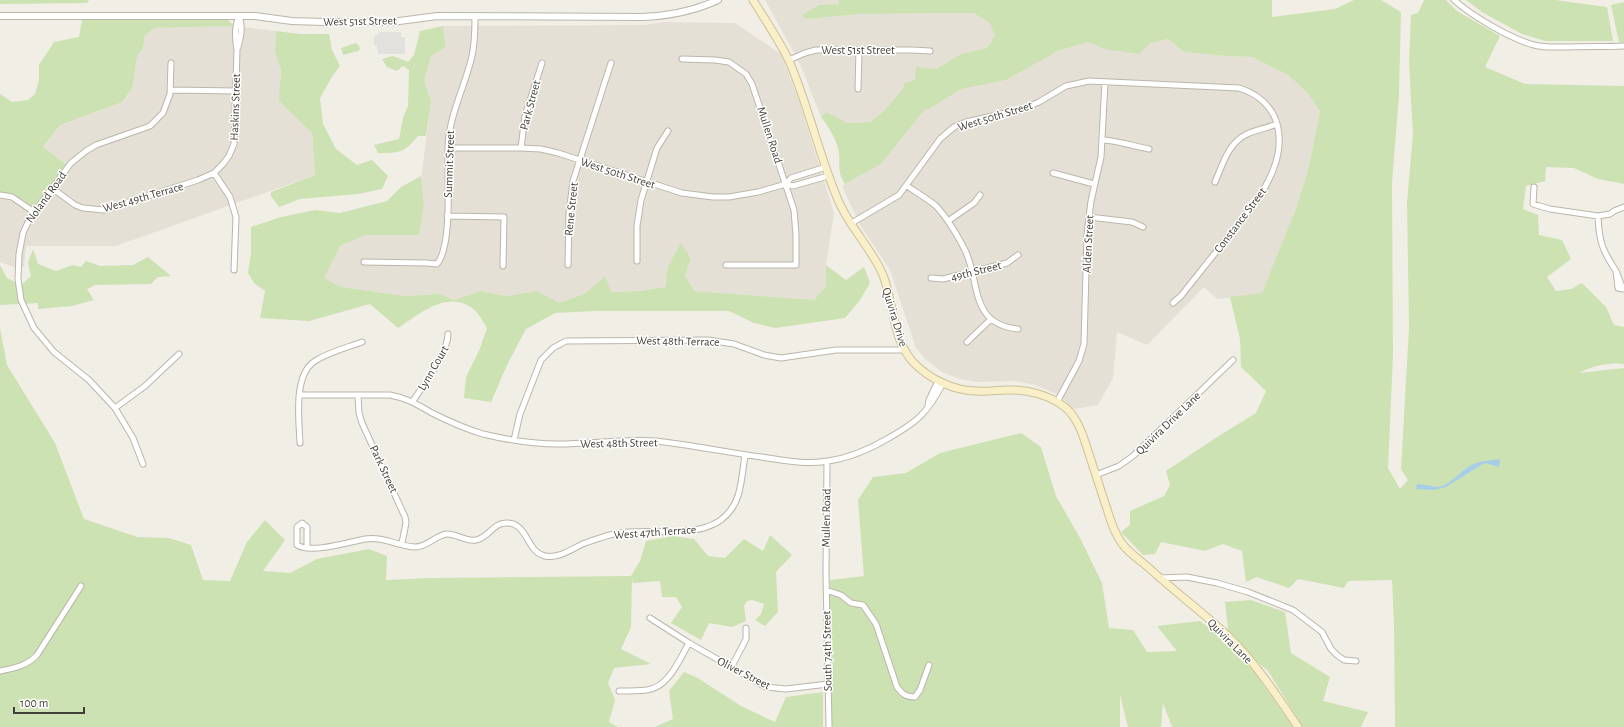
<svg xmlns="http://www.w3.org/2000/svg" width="1624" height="727" font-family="'Alegreya Sans',sans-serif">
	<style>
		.residential { fill: #e5e0d5 }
		.green { fill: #cce2b3 }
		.parking { fill: #e3e1de }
		.water { fill: #a8cde9 }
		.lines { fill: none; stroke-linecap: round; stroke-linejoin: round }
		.minor-casing { stroke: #bcb6aa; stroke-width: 7 }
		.tertiary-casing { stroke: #bcb6aa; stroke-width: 8 }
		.secondary-casing { stroke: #cdc19a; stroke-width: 9 }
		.minor { stroke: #fff; stroke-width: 5 }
		.tertiary { stroke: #fff; stroke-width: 6 }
		.secondary { stroke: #f9efc8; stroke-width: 7 }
		.labels { text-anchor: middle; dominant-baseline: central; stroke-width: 3; stroke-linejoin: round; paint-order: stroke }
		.street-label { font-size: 12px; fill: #443f36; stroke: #fff }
	</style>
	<rect width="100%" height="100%" fill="#f1eee6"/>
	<path class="residential" d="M765,0h74v4l-20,1 -12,14 54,-5 112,-1 16,9 6,13 -8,13 -26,6 -25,15 -21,11 -11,9 -21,23 -13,10 -23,1 -21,-11 -5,5 -21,-53z
		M664,22l71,1 46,31 18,47 35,112 -8,52v21l-12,14 -120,-9 -9,-16 6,-16 -24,10v18l-27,4 -29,1 -7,-15 -18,16 -28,10 -21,-12 -31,5 -25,-5 -27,9 -13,-6 -36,2 -64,-9 -18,-9 17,-32 25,-11h54l5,-29 -3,-26 10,-79 -7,-20 7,-25 15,-9 -3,-21 201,-1z
		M234,26l42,5 -1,21 6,19 -1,30 32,32 3,42 -199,71h-90l-2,21h-10l-14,-5v-64l14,4 21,14 36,-49 -28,-20 17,-22 64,-23 9,-16 4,-29 6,-9 2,-13 10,-7z
		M1168,39l16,13 41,4 27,1 36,18 19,17 13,20 -11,54 -12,40 -35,88 -45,5 -13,-12 -57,58 -30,-13 -4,46 -15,27 -24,4 -16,-14 -22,-10 -22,-4 -37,1 -17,-3 -18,-7 -17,-13 -9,-11 -26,-78 -30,-45 -18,-39 39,-22 42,-52 39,-23 44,-9 54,-30 28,-8 17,7 44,-6z"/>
	<path class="green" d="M0,0h89l-2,3 -87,1z
		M839,0h433v17l63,-8 19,-9h27l20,12 -2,83 -7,88 1,172 -5,113 12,21 8,-9 -7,-11 8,-141 -2,-126 6,-68 -4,-70 2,-49 7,-2 6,-13h22l11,11 43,25 -15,31 40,17 99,2v98l-26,-5 -24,-11 -28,-1 -1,14 -19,5 -3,23 15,6 1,20 23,5 9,19 -24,18 9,14 15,-2 11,-6 24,24 8,18 10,2v37c-15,-2 -32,2 -45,9l45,-5v359h-229l-1,-104 -2,-43 -44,1 -4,7 -46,-9 -9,9 -32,-11 -11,5 -4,-31 -19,-7 -18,7 -44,-9 -6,12 -12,1 -22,-23 9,-7v-14l34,-15 6,-11 -4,-14 48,-32 42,-26 10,-22 -25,-24 -1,-28 -10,-42 32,-4 35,-87 12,-40 11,-54 -13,-20 -19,-17 -36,-18 -27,-1 -41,-4 -16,-13 -18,4 -11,11 -34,-5 -17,-7 -28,8 -54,30 -44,9 -39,23 -42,52 -36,20c-10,-15 -3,-21 -7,-36 -3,-11 -10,-22 -17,-31l5,-5 21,11 23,-1 13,-10 20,-23 2,-6 10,-3 1,-13 20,2 25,-15 26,-6 8,-13 -6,-13 -16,-9 -112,1 -54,5 -6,-3 18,-11 20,-1z
		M1466,0h89l52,7 6,34h-68l-23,-7 -40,-22z
		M1624,2v41l-5,-1 -8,-37z
		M82,20h146l6,6 -79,2 -10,7 -2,13 -6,9 -4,29 -10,16 -63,23 -17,22 23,17 -29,40 -5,2 -15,-10 -17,-4v-98l12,8 16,-2 7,-6 4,-14v-15l15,-23 25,-5z
		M443,26l3,21 -15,9 -7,25 7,20 -5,35h-8c-14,17 -18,17 -40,17l-4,-8 25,-6 4,-21 5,-12 1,-36 -6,-4 -6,5 -10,-4 -5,-8 11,-3 15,6 6,-7 6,-24z
		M276,31l24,3h29l3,16 8,16 -7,9 -13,23 3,26 13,25 21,16 15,-5 16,16 -6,13 -24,5 -58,5 -21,8 -8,-11v-4l44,-17 -3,-42 -33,-32 2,-30 -6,-19z
		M356,43l3,3 1,3 -2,2 -15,4 -2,-7z
		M421,176l3,30 -5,29h-54l-25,11 -16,32 17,9 64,9 36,-2 13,6 27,-9 25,5 31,-5 22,12 27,-10 19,-17 6,16 29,-1 26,-4 1,-18 14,-26 10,16 -6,16 9,16 120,9 12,-14v-21l20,15 18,-13 6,16 -10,17 -15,18 -70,10 -21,-5 -25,-12h-134l-40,2 -29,16 -18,34 -17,39 -27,-4 2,-21 13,-26 8,-23c-4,-6 -9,-16 -15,-20 -26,-18 -52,6 -74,20l-28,-24 -61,17 -49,-3 5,-27 -11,-8 -6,-10 3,-20v-26l30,-10 34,-7 25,3 47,-12 14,-14z
		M33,249l5,15 18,7 17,-6 8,2 5,-6 14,5 33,-1 15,-8 23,19 -13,1 -7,7 -56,1 -8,4 7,11 -22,6 -34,3v-6l-38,2v-40l7,13 14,7 10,-9 -3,-13z
		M0,328l7,37 48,78 29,76 53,18 32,1 22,7 12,35 27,1 17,-39 18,-22 20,20 -22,31 27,2 27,-14 52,-10 18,7 -1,24 45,-2 200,-2 9,-15 6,-20 27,-5 21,3 14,17 17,2 19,-19 19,12 7,-16 22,20 -16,17 2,40 -13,14 -10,-6 6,-6 3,-10 -12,-4 -5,1 -3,5 2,15 -14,6 -23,-4 -8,17 -30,-17 11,-16 -6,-10h-14l-2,-16 -27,2 -1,-4 -1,48 -10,22 30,15 -37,4 -6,15 7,17 -6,22 9,5h-618z
		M1021,433l20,14 15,49 24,42 22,45 7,45 24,2 14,22 30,-1 -20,-25 43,-5 25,19 31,34 37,53h-121l-9,-24 -2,24h-33l-8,-32v32h-288l-2,-93v-54l34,-4 -6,-76 15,-23 33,-4 34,-20z
		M1251,600l34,12 6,41 39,24 -7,24 45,11 -7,15h-58l-35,-56 -39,-33 -4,-36z
		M684,672l12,5 45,29 34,16 11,-25 37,-5v35h-168l18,-8 -4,-28z"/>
	<path class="parking" d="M379,32h22v5h4v17h-27l-1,-9h-3v-9l4,-1z"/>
	<path class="water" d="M1500,459l-1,8 -14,-4 -4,2 -35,22 -12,3 -18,-1 1,-5c5,0 17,3 21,3 13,-2 21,-15 32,-21 10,-6 19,-5 30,-7z"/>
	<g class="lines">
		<g class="minor-casing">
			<path id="minor" d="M1454,0c18,16 57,39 80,45 12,3 23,2 34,2 19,-1 37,0 56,-1
				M238,47c3,-11 5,-20 1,-31
				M682,59l33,1 14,2 17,12 6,10 42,126 2,25v30h-70
				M789,60l16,-7 11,-3h96l18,1
				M858,89l1,-39
				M171,90l65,1
				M1103,140c16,1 30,6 46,9
				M448,148h73l20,1 17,4 124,40 31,4h16l29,-5 28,-8 5,-6 35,-11
				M521,148l4,-32 17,-53
				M214,173l16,24 6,20 -2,53
				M1053,173l41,11
				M1215,182c8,-18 13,-39 32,-48 9,-4 20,-6 30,-10
				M786,184l7,2 35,-10
				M907,186c9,6 19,12 28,19 12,12 21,28 29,43 17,32 4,76 54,81
				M1534,187l-1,17 17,5 48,7 12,-2 4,-3 10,-4
				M52,188l23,17 8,3 21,2 94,-30 16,-7 9,-9 6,-8 5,-12 3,-94c-2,-11 -3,-23 2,-34
				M0,195l12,2 22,15
				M447,216l57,1 -1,49
				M1598,216c1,25 4,34 18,55
				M1089,217l43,5 11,5
				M948,221l26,-18 6,-8
				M850,224l49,-29 41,-56 14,-12 12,-5 57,-13 16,-7 27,-16 23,-5 150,7c16,5 29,14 36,30 18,46 -25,92 -52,125 -14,18 -28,35 -42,53l-8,7
				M637,261v-35l4,-26 16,-52 11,-17
				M364,262l62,1 11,1c16,-19 10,-89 11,-117 1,-32 17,-60 24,-91 3,-13 3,-26 3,-40
				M568,265l1,-51 4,-33 38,-118
				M1616,271l7,18 -5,-1z
				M931,278l12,1 64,-16 11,-8
				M967,342l24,-23
				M300,395h90c17,3 28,10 42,18 16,8 34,16 51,21 25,6 50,10 75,10 33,0 65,-5 98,-3 35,4 70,11 105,16 22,3 44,8 67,4 21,-3 40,-11 59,-22 30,-17 40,-25 56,-56
				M358,395l1,18 3,10 43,94 1,6 -4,20
				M413,401c11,-17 35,-48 35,-67
				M1057,402l22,-41 5,-17 3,-110 4,-33 10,-44 4,-75
				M928,406l1,-6 9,-19
				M115,408l30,-22 34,-32
				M514,440l6,-26 21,-54 12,-12 13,-7 142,-1 26,4 30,11 17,3 55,-8h68
				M300,443c-1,-23 -7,-68 15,-82 14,-9 31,-13 47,-19
				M827,461l-1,113 3,153
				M143,464l-10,-26 -18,-30 -26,-28 -35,-28 -20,-24 -13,-28 -3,-21 1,-25 4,-21 7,-15 41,-55 15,-12 10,-6 54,-19 13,-13 7,-19 1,-31
				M1096,475l23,-9 14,-10 100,-96
				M307,547v-20l-5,-4 -5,4v18c14,9 52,-3 68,-6 18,-3 33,7 50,8 12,0 20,-11 31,-13 10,-1 19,8 30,6 12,-2 17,-17 30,-17 22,-1 20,29 39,33 14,3 28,-8 40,-13 9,-3 19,-7 29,-9 41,-9 106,14 124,-38 4,-13 5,-28 7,-41
				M1159,578l28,-1 30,6 31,9 45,18 29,22 9,17 6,6 7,5 12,1
				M826,590l15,5 10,8 12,2 13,19 21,63c5,7 9,10 18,10l5,-7 9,-25
				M650,618l39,25 77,44 20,2 42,-5
				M731,668l15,-29v-11
				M0,671c14,-3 27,-5 37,-16l44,-69
				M619,691c9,0 19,0 28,-1 22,-3 32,-30 42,-47"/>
		</g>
		<g class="tertiary-casing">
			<path id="tertiary" d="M0,16h255l37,5 32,1h68l45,-6 205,1c26,-1 52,-6 76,-17"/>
		</g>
		<g class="secondary-casing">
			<path id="secondary" d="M753,0c12,20 27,41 37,63 19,45 29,92 48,137 12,28 34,49 45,75 11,28 9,64 30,87 16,17 41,29 64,29 10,1 20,-1 29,-1 21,-1 44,5 60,18 12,11 17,27 22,43 6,18 12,37 18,55 4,12 7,25 15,36 7,11 19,18 28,26 25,23 53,44 78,67 28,27 49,59 71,92"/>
		</g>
		<use href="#minor" class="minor"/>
		<use href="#tertiary" class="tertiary"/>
		<use href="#secondary" class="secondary"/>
	</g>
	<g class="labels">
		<g class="street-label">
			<text transform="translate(360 21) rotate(-1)">West 51st Street</text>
			<text x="858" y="50">West 51st Street</text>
			<text transform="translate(530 105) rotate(-75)">Park Street</text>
			<text transform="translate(235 107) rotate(-88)">Haskins Street</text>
			<text transform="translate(995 116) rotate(-17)">West 50th Street</text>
			<text transform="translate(770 135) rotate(72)">Mullen Road</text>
			<text transform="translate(449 164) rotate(-88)">Summit Street</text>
			<text transform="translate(618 173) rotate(18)">West 50th Street</text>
			<text transform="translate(46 197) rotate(-54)">Noland Road</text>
			<text transform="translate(143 197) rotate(-16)">West 49th Terrace</text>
			<text transform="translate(571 209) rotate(-84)">Rene Street</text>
			<text transform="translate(1240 220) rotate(-53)">Constance Street</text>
			<text transform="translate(1088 244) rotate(-87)">Alden Street</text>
			<text transform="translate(976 271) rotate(-14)">49th Street</text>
			<text transform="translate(895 317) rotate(73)">Quivira Drive</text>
			<text transform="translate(678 341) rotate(1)">West 48th Terrace</text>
			<text transform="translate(433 368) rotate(-60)">Lynn Court</text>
			<text transform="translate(1168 423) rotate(-44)">Quivira Drive Lane</text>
			<text transform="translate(619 443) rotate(-1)">West 48th Street</text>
			<text transform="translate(384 469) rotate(65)">Park Street</text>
			<text transform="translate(826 518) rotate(-89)">Mullen Road</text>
			<text transform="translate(655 532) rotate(-4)">West 47th Terrace</text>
			<text transform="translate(1230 641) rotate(45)">Quivira Lane</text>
			<text transform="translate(827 651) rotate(-91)">South 74th Street</text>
			<text transform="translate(744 673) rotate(27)">Oliver Street</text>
		</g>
	</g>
	<path d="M14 707v6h70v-6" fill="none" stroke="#443f36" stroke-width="2"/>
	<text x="20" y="707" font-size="12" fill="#443f36" stroke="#ffffff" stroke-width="3" paint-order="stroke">100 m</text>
</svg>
